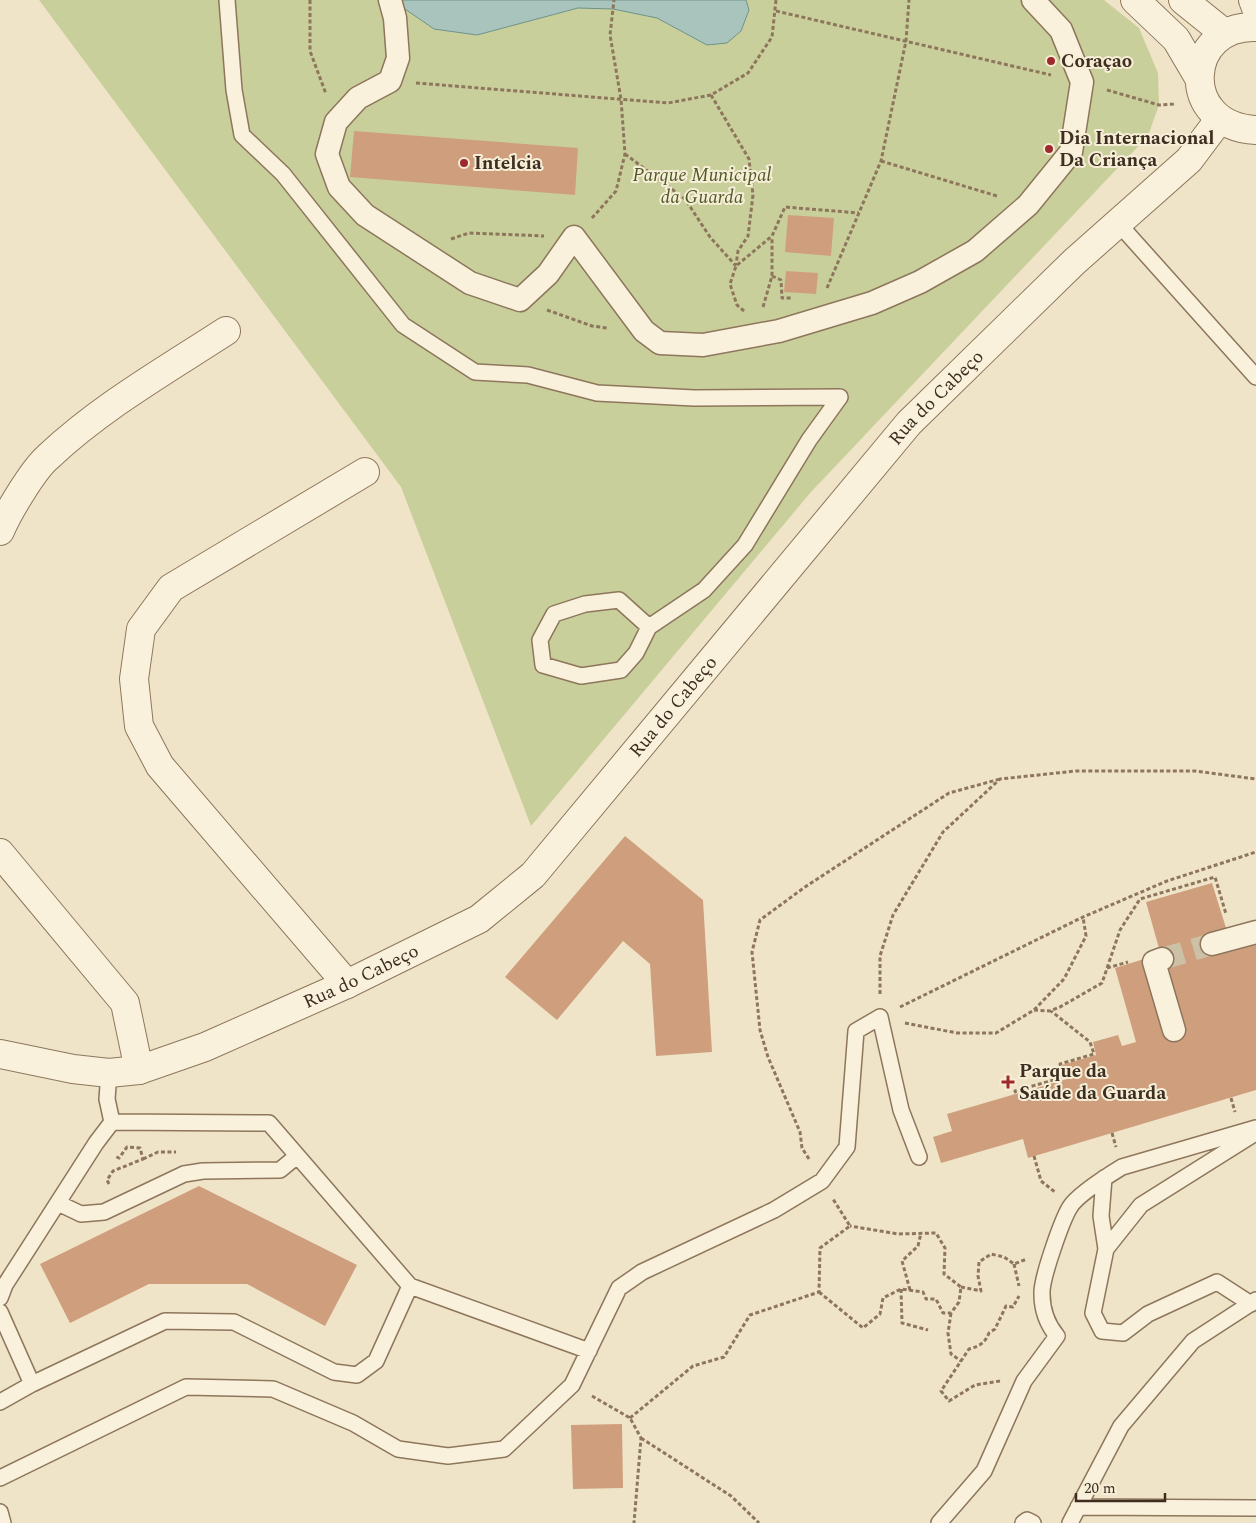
<svg xmlns="http://www.w3.org/2000/svg" width="1256" height="1523" font-family="Spectral,serif">
	<style>
		.green { fill: #c9cf9b }
		.water { fill: #a9c4bc; stroke: #6f938a }
		.building { fill: #cf9f7d }
		.lines { fill: none; stroke-linecap: round; stroke-linejoin: round }
		.pedestrian-tunnel { stroke: #ccc0a6; stroke-width: 22; stroke-dasharray: 22 11; stroke-linecap: butt }
		.service-casing { stroke: #8d765c; stroke-width: 18 }
		.pedestrian-casing { stroke: #8d765c; stroke-width: 25 }
		.minor-casing { stroke: #8d765c; stroke-width: 30 }
		.path { stroke: #8d765c; stroke-width: 3; stroke-dasharray: 4 2.5; stroke-linecap: butt }
		.service { stroke: #faf1dc; stroke-width: 15 }
		.pedestrian { stroke: #faf1dc; stroke-width: 22 }
		.minor { stroke: #faf1dc; stroke-width: 28 }
		.poi-dot { fill: #9e2a2b; stroke: #f7eed8; stroke-width: 2 }
		.labels { text-anchor: middle; dominant-baseline: central; stroke-width: 4; stroke-linejoin: round; paint-order: stroke }
		.poi-label { font-size: 19px; font-weight: bold; fill: #3d2e20; stroke: #f7eed8; text-anchor: start }
		.park-label { font-size: 19px; font-style: italic; fill: #4d5a26; stroke: #f7eed8 }
		.street-label { font-size: 19px; fill: #3d2e20; stroke: #f7eed8 }
	</style>
	<rect width="100%" height="100%" fill="#f0e4c8"/>
	<path class="green" d="M39,0h1065l35,28 19,45 1,32 -11,31 -337,356 -280,334 -130,-339z"/>
	<path class="water" d="M400,0h346l3,10 -8,21 -14,12 -20,2 -50,-27 -44,-9 -35,-1 -101,27 -43,-6 -32,-22z"/>
	<path class="building" d="M354,131l224,17 -3,47 -225,-18z
		M788,215l46,3 -3,38 -46,-4z
		M786,271l32,2 -2,21 -32,-2z
		M625,836l78,64 9,152 -56,4 -6,-92 -27,-23 -66,79 -52,-43z
		M1212,883l15,48 29,10v149l-228,68 -5,-19 -82,24 -8,-26 19,-6 -5,-17 120,-35 -5,-14 34,-10 -3,-13 25,-7 4,11 14,-4 -21,-74 29,-9h18l-16,-57z
		M199,1186l158,79 -32,61 -78,-42h-98l-79,39 -30,-59z
		M622,1424l1,64 -50,1 -2,-64z"/>
	<g class="lines">
		<path class="pedestrian-tunnel" d="M1162,959l50,-15"/>
		<g class="service-casing">
			<path id="service" d="M227,0l7,90 8,45 41,39 120,151 72,47 53,3 69,18 97,5 146,-1 -31,43 -64,105 -41,45 -55,37 -13,26 -15,17 -40,6 -38,-11 -3,-25 14,-26 31,-10 34,-4 30,27
				M1118,223l138,154
				M1104,1178l-3,38 5,33
				M58,1203l23,11 23,-2 80,-38 19,-3 77,-1 17,-14
				M410,1286l179,65
				M0,1298l5,-13 91,-142 16,-21 -5,-23 2,-26
				M1251,1304l-34,-22 -69,32 -25,19 -21,-2 -9,-18 13,-64 35,-44 113,-71
				M0,1312l32,72 133,-63 69,1 100,50 23,3 19,-14 34,-75 -141,-163 -157,-1
				M0,1402l32,-18
				M0,1478l186,-91 87,2 80,34 45,26 50,7 56,-7 68,-64 47,-97 23,-16 132,-62 48,-29 25,-34 9,-116 24,-14 21,93 18,47
				M1078,1507l178,1
				M0,1512l3,11
				M939,1523l45,-52 40,-90 33,-45c-10,-12 -15,-26 -15,-42 -1,-15 20,-74 28,-87 8,-13 39,-32 52,-40l134,-39
				M1023,1523l4,-3 6,3
				M1070,1523l51,-97 72,-85 63,-41"/>
		</g>
		<g class="pedestrian-casing">
			<path id="pedestrian" d="M390,0l5,18 3,40 -8,23 -32,17 -22,24 -9,32 12,33 26,28 105,68 50,17 28,-26 26,-37 70,94 16,12 43,2 76,-14 93,-28 48,-21 55,-31 53,-46 43,-53 11,-70 -21,-52 -28,-30
				M1212,944l44,-12
				M1162,959l-8,3 20,68"/>
		</g>
		<g class="minor-casing">
			<g id="minor">
				<path d="M1135,0l41,39 23,39"/>
				<path d="M1183,0l41,33"/>
				<path d="M1253,0l3,8"/>
				<path d="M1256,27c-71,-3 -79,99 0,103"/>
				<path d="M0,531c8,-19 33,-61 48,-74 53,-50 118,-87 178,-126"/>
				<path d="M0,853l125,150 14,67"/>
				<path d="M347,984l-187,-218 -21,-40 -5,-47 7,-50 30,-41 194,-116"/>
				<path id="s1" d="M0,1054l73,15 36,4 30,-3 66,-23 142,-63 132,-65 54,-44 376,-452 165,-161 115,-102 30,-40"/>
			</g>
		</g>
		<path class="path" d="M310,0v51l16,43
			M776,11l275,64
			M416,83l252,20 43,-8 37,-22 24,-36 4,-37
			M1107,90l52,15 17,-1
			M711,95l38,64 4,36 -5,41 -10,15 -2,14
			M625,154l60,45 25,38 26,29
			M881,161l116,35
			M592,218l24,-27 9,-37 -4,-55 -11,-64 4,-35
			M451,239l18,-6 75,3
			M772,276l9,4 1,18h9
			M827,288l54,-127 25,-120 3,-41
			M763,307l9,-31v-39
			M547,310l45,16 15,2
			M744,311l-7,-6 -7,-21 6,-18 36,-30 13,-29 74,6
			M1107,968l21,-6
			M880,994v-38l13,-41 50,-83 57,-53 76,-8h119l61,8
			M900,1007l183,-90 84,-36 89,-29
			M1034,1010l16,1 10,-4 42,-24 18,-53 20,-31 75,-22 11,37
			M905,1023l52,10h39l38,-23 30,-31 22,-43 -3,-19
			M1016,1093l-1,-2 49,-14 -4,-13 34,-10 -4,-12 -39,-31
			M1231,1098l4,14
			M1112,1133l4,14
			M1034,1156l7,25 14,11
			M143,1159l15,-7h18
			M809,1159l-7,-11 -2,-16 -32,-75 -8,-27 -8,-78 8,-32 45,-33 144,-94 51,-14
			M109,1184l-2,-4 6,-9 30,-12 -3,-11 -13,-1 -8,11 -4,-2
			M1014,1264l5,22
			M961,1287l20,4 -3,-15 1,-14 12,-8 13,3 10,7 13,-5
			M901,1289l1,34 26,7
			M910,1290l-8,-29 16,-15 3,-13
			M819,1292l44,36 17,-14 3,-16 18,-9 22,3 3,7h10l7,14h8l8,-11 2,-15 -17,-13 1,-26 -9,-15 -38,1 -48,-8
			M951,1313l-3,20 3,21 10,7
			M1000,1381l-25,4 -26,16 -8,-10 28,-42c11,-3 16,-6 20,-16l6,-4 11,-23 7,1 6,-11
			M592,1396l38,22 11,20 -7,85
			M630,1418l63,-52 31,-9 26,-42 69,-23 1,-44 30,-22 -17,-27
			M641,1438l90,58 28,27"/>
		<use href="#service" class="service"/>
		<use href="#pedestrian" class="pedestrian"/>
		<use href="#minor" class="minor"/>
	</g>
	<g class="poi-dot">
		<circle cx="1051" cy="61" r="5"/>
		<circle cx="1049" cy="149" r="5"/>
		<circle cx="464" cy="163" r="5"/>
		<path d="M1005.5 1074.5h5v5h5v5h-5v5h-5v-5h-5v-5h5z"/>
	</g>
	<g class="labels">
		<g class="poi-label">
			<text x="1061" y="61">Coraçao</text>
			<text x="1059" y="138">Dia Internacional<tspan x="1059" dy="22">Da Criança</tspan></text>
			<text x="474" y="163">Intelcia</text>
			<text x="1019" y="1071">Parque da<tspan x="1019" dy="22">Saúde da Guarda</tspan></text>
		</g>
		<g class="park-label">
			<text x="702" y="175">Parque Municipal<tspan x="702" dy="22">da Guarda</tspan></text>
		</g>
		<g class="street-label">
			<text stroke="none"><textPath href="#s1" startOffset="1208">Rua do Cabeço</textPath></text>
			<text stroke="none"><textPath href="#s1" startOffset="802">Rua do Cabeço</textPath></text>
			<text stroke="none"><textPath href="#s1" startOffset="382">Rua do Cabeço</textPath></text>
		</g>
	</g>
	<path d="M1076 1493v8h89v-8" fill="none" stroke="#3d2e20" stroke-width="2.5"/>
	<text x="1084" y="1493" font-size="15" fill="#3d2e20" stroke="#f7eed8" stroke-width="4" paint-order="stroke">20 m</text>
</svg>
